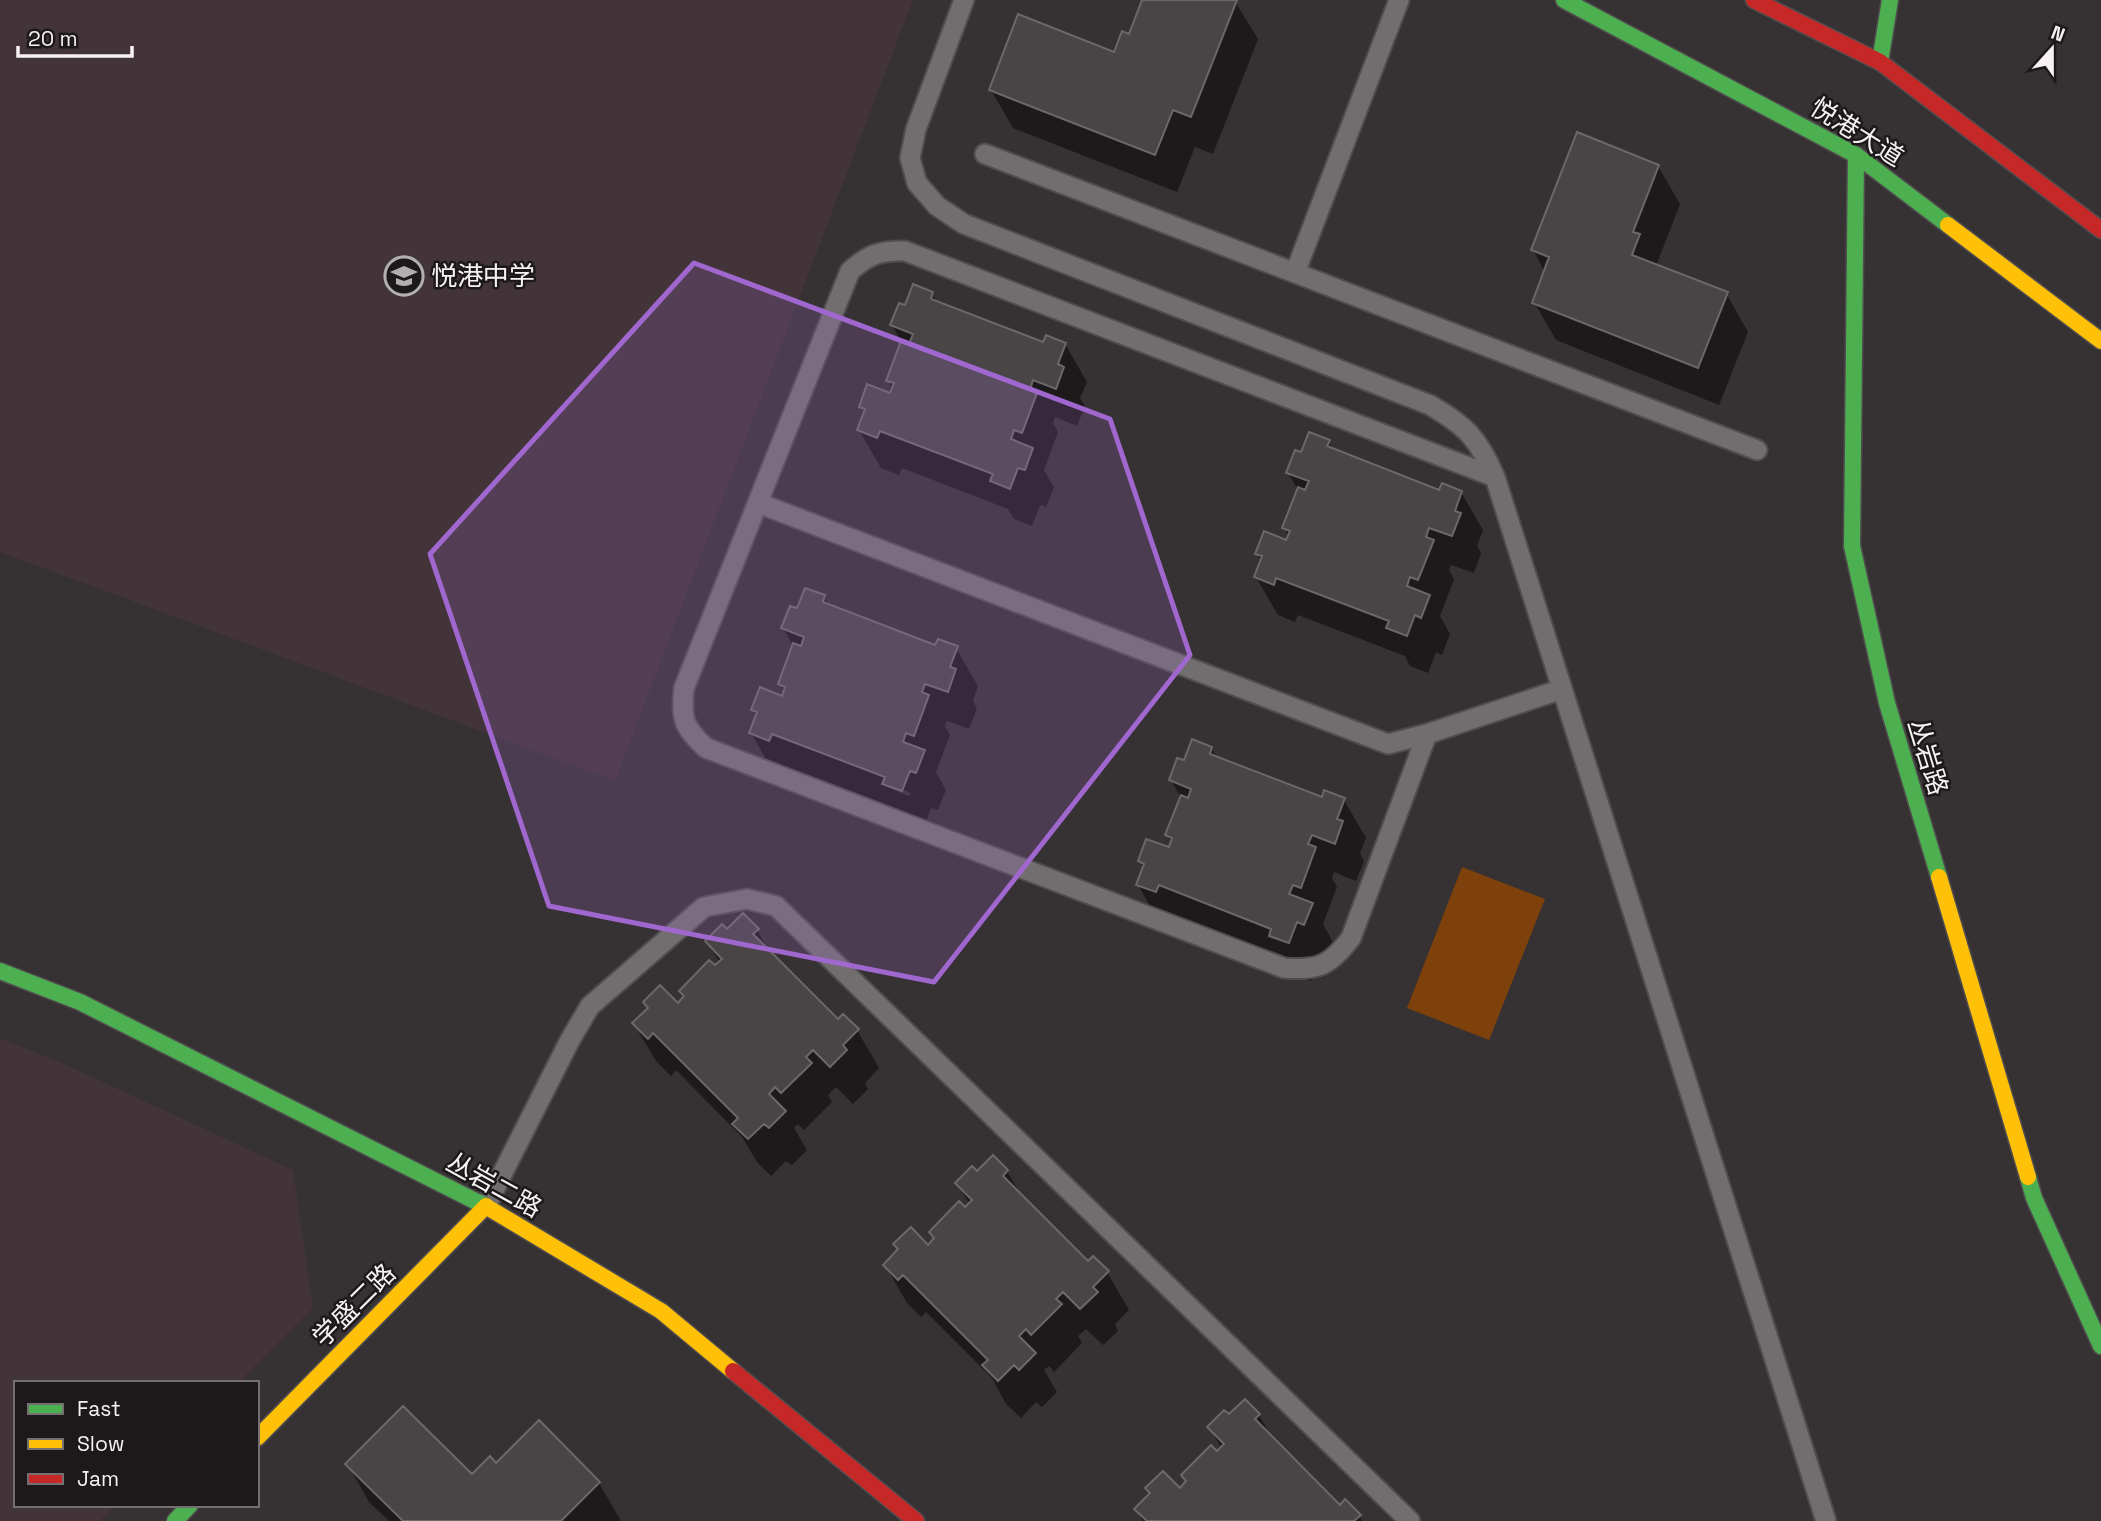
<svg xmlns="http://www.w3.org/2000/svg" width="2101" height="1521" font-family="'Space Grotesk','Noto Sans SC',sans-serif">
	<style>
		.built { fill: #423438 }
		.green { fill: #7e410b }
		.shadow { fill: #0007; fill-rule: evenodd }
		.building { fill: #494547; stroke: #6b686a; stroke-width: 2 }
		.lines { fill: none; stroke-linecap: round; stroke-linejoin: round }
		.lane-casing { stroke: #514d4f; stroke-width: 23 }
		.fast-casing { stroke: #514d4f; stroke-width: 19 }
		.slow-casing { stroke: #514d4f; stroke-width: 19 }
		.jam-casing { stroke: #514d4f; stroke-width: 19 }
		.lane { stroke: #726e6f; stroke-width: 19 }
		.fast { stroke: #4caf50; stroke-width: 16 }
		.slow { stroke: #ffc107; stroke-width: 16 }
		.jam { stroke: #c62828; stroke-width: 16 }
		.marked { fill: #a067cf; fill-opacity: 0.2; stroke: #a067cf; stroke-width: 5; stroke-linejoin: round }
		.labels { text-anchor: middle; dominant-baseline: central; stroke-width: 5; stroke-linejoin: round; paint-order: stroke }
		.street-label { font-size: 26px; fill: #f7f1f3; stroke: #1d191a }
		.poi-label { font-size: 26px; fill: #f7f1f3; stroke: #1d191a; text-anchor: start }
	</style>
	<rect width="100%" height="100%" fill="#363133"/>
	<path class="built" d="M0,0h913l-298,781 -615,-229z
		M0,1038l62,25 231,107 20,138 -75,75h-222v122h100l-16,16h-100z"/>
	<path class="green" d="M1462,867l83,32 -56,141 -82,-32z"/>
	<path class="shadow" d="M1144,0h90l24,39 -45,115 -18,-7 -18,45 -164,-64 -22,-38 124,-36 15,-18z
		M1658,166l22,38 -24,62 70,27 22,39 -29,73 -163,-65 -22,-38 11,-30 -12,-22z
		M932,294l6,10 106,41 21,-1 22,38 -7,16 5,8 -8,20 -22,-9 -2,6 5,9 -14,38 10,17 -8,20 -6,-2 -8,21 -18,-7 -6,-10 -106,-41 -3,7 -18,-7 -22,-38 6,-16 -4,-8 30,-11 2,-5 -5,-10 14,-37 -10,-18 14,-17z
		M1328,441l6,10 106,41h21l22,38 -6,16 4,7 -7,20 -23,-8 -2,5 5,9 -14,37 10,18 -8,21 -6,-3 -8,21 -18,-7 -5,-10 -107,-41 -3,7 -17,-7 -22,-38 5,-16 -4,-7 30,-12 2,-5 -5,-9 14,-38 -10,-17 14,-19z
		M824,597l6,9 106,41 20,1 22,38 -5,15 4,8 -8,20 -22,-8 -2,5 5,9 -14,37 10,18 -8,20 -7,-2 -7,20 -18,-6 -6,-11 -106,-40 -3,7 -18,-7 -22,-38 6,-16 -4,-7 30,-12 2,-5 -5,-9 14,-37 -11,-19 15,-18zM889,785l22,8 -2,3 -20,-8z
		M1211,748l6,10 106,41 21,1 22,38 -6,15 4,8 -8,20 -22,-9 -2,6 5,9 -14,37 10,18 -7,20 -7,-3 -8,22 -151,-58 -22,-38 6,-16 -4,-8 30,-11 2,-7 -5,-8 14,-37 -10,-18 14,-18z
		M757,930l15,26 66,66 19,8 22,38 -14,15 3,6 -15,15 -17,-17 -8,8 4,7 -28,28 -6,-6 -4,4 13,22 -15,15 -6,-4 -15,15 -14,-14 -15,-25 -66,-67 -5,6 -15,-15 -22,-37 44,-19 42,-42 -13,-22 20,-9z
		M993,1157l14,14 15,26 66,66 19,9 22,38 -14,14 3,7 -15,14 -17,-16 -8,7 4,7 -28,29 -5,-6 -5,4 13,22 -15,15 -6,-5 -15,16 -15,-14 -14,-26 -66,-66 -5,5 -14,-14 -22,-38 14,-14 -4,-7 33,3 42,-42 -13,-22 20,-9z
		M1245,1401l14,14 15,26 66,66 19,9 3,5h-219l-7,-12 44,-19 42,-41 -13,-22 20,-10z
		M348,1464l124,13 24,-12 103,18 22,38h-232l-20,-19z"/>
	<path class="building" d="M1142,0h95l-46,117 -18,-7 -18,45 -166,-65 29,-76 96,38 8,-21 7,3z
		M1577,132l82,33 -26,67 7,2 -8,21 96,37 -30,76 -166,-65 17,-46 -18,-7z
		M913,284l20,8 -2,7 112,43 3,-7 20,8 -8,21 6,3 -8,22 -23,-9 -3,10 7,3 -15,40 -8,-3 -3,9 22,9 -8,22 -7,-2 -8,21 -20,-8 3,-7 -113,-43 -3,7 -20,-8 8,-21 -6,-2 8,-23 23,9 4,-10 -8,-2 15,-40 8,3 4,-10 -23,-9 9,-22 6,2z
		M1309,432l21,8 -3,6 112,44 3,-7 20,8 -7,20 6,2 -9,23 -23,-8 -3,9 8,3 -16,40 -8,-3 -3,9 23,9 -9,23 -6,-3 -8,21 -21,-8 3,-7 -113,-43 -2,7 -20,-8 8,-21 -7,-2 9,-23 22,9 4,-9 -8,-3 16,-41 7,3 4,-9 -23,-8 9,-23 6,2z
		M805,588l20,7 -2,7 112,43 3,-6 20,7 -8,21 6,2 -8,23 -23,-8 -3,8 7,3 -15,41 -8,-3 -3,9 22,8 -9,23 -6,-2 -8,20 -20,-7 3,-7 -113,-43 -3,7 -20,-8 8,-21 -6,-2 9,-23 22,9 3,-9 -7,-3 15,-41 8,3 3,-9 -23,-9 9,-22 7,2z
		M1192,739l20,8 -2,7 112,43 2,-7 21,8 -8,21 6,2 -8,23 -23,-9 -4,9 8,3 -15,41 -8,-3 -4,9 24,9 -9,22 -7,-3 -8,21 -20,-7 2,-7 -112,-44 -3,7 -20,-7 8,-21 -6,-3 8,-22 23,8 3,-9 -7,-3 16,-40 7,3 3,-9 -22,-9 8,-22 7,2z
		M743,913l16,16 -6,5 85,85 5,-5 16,15 -16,16 4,5 -17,17 -17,-17 -7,7 6,6 -31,30 -6,-6 -6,7 17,17 -17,17 -5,-4 -16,15 -16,-15 6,-6 -85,-85 -5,6 -16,-16 16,-15 -5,-6 17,-17 18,18 6,-7 -5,-5 30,-31 6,5 7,-6 -17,-18 17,-17 5,5z
		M993,1155l15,15 -5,6 85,85 5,-5 16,15 -16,16 5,5 -18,17 -17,-17 -7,7 6,5 -31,31 -5,-6 -7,7 17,17 -17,17 -5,-5 -16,16 -16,-16 6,-5 -85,-85 -5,5 -15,-15 15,-16 -5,-5 18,-17 17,18 6,-7 -5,-6 30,-31 6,6 7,-7 -17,-17 17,-17 5,5z
		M1245,1399l15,15 -5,5 85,86 5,-6 16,16 -7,6h-207l-13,-12 16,-16 -5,-5 18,-17 17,17 6,-7 -5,-6 30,-30 6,6 7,-7 -17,-17 17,-17 5,4z
		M403,1406l69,68 18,-18 6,7 43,-43 61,62 -39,39h-158l-58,-57z"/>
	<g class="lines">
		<g class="lane-casing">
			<path id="lane" d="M964,0l-48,129 -6,29 7,25 20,23 27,18 466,181c36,21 48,33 65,72l331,1044
				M985,154l772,296
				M1295,273l104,-273
				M1495,477l-590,-226c-25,-1 -37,4 -55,20l-166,417c-3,31 -1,39 22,60l578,220c35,3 46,-3 67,-30l76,-204 135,-45
				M758,503l630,241 39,-10
				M486,1206l84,-166 20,-34 114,-99 43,-8 29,7 634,615"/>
		</g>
		<g class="fast-casing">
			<path id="fast" d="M1564,0l292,155 92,70
				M1880,62l10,-62
				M1856,155l-4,391 35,157 52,174
				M0,971l80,31 407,205
				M2028,1177l6,21 67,148
				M175,1521l15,-16"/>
		</g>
		<g class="slow-casing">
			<path id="slow" d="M1948,225l153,116
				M1939,877l89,300
				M487,1207l174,104 72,60
				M257,1438l229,-232"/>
		</g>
		<g class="jam-casing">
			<path id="jam" d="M1754,0l126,62 221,168
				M733,1371l183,150"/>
		</g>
		<use href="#lane" class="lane"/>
		<use href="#fast" class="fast"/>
		<use href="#slow" class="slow"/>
		<use href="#jam" class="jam"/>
	</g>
	<path class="marked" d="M694,263l416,156 80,236 -256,327 -385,-76 -119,-352z"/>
	<defs>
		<g id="school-ring" transform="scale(2.0125)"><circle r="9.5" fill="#1d191a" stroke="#b3aeb0" stroke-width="1.5"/><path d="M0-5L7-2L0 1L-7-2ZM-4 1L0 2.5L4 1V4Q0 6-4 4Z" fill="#b3aeb0"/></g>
	</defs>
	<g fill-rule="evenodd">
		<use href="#school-ring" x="404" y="276"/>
	</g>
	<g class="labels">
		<g class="street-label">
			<text transform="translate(1857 132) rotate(32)">悦港大道</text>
			<text transform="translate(1928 757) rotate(73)">丛岩路</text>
			<text transform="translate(494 1185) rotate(29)">丛岩二路</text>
			<text transform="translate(354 1305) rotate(-45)">学盛二路</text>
		</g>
		<g class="poi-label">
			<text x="431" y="276">悦港中学</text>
		</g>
	</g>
	<rect x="14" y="1381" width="245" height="126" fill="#1d191a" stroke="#746f71" stroke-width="2"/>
	<rect x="28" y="1404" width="35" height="10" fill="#4caf50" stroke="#746f71" stroke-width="2"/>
	<text x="77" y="1416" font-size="21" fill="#f7f1f3">Fast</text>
	<rect x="28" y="1439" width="35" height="10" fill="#ffc107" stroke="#746f71" stroke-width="2"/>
	<text x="77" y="1451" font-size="21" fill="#f7f1f3">Slow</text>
	<rect x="28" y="1474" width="35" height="10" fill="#c62828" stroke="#746f71" stroke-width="2"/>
	<text x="77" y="1486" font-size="21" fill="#f7f1f3">Jam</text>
	<g transform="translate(2052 49) rotate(21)" stroke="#1d191a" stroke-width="5" paint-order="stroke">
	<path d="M0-5L12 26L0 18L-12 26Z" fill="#f7f1f3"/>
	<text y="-10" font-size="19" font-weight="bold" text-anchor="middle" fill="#f7f1f3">N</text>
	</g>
	<path d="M18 46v10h114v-10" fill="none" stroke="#f7f1f3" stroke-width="3.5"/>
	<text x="28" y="46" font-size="21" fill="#f7f1f3" stroke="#1d191a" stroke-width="5" paint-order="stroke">20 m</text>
</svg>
